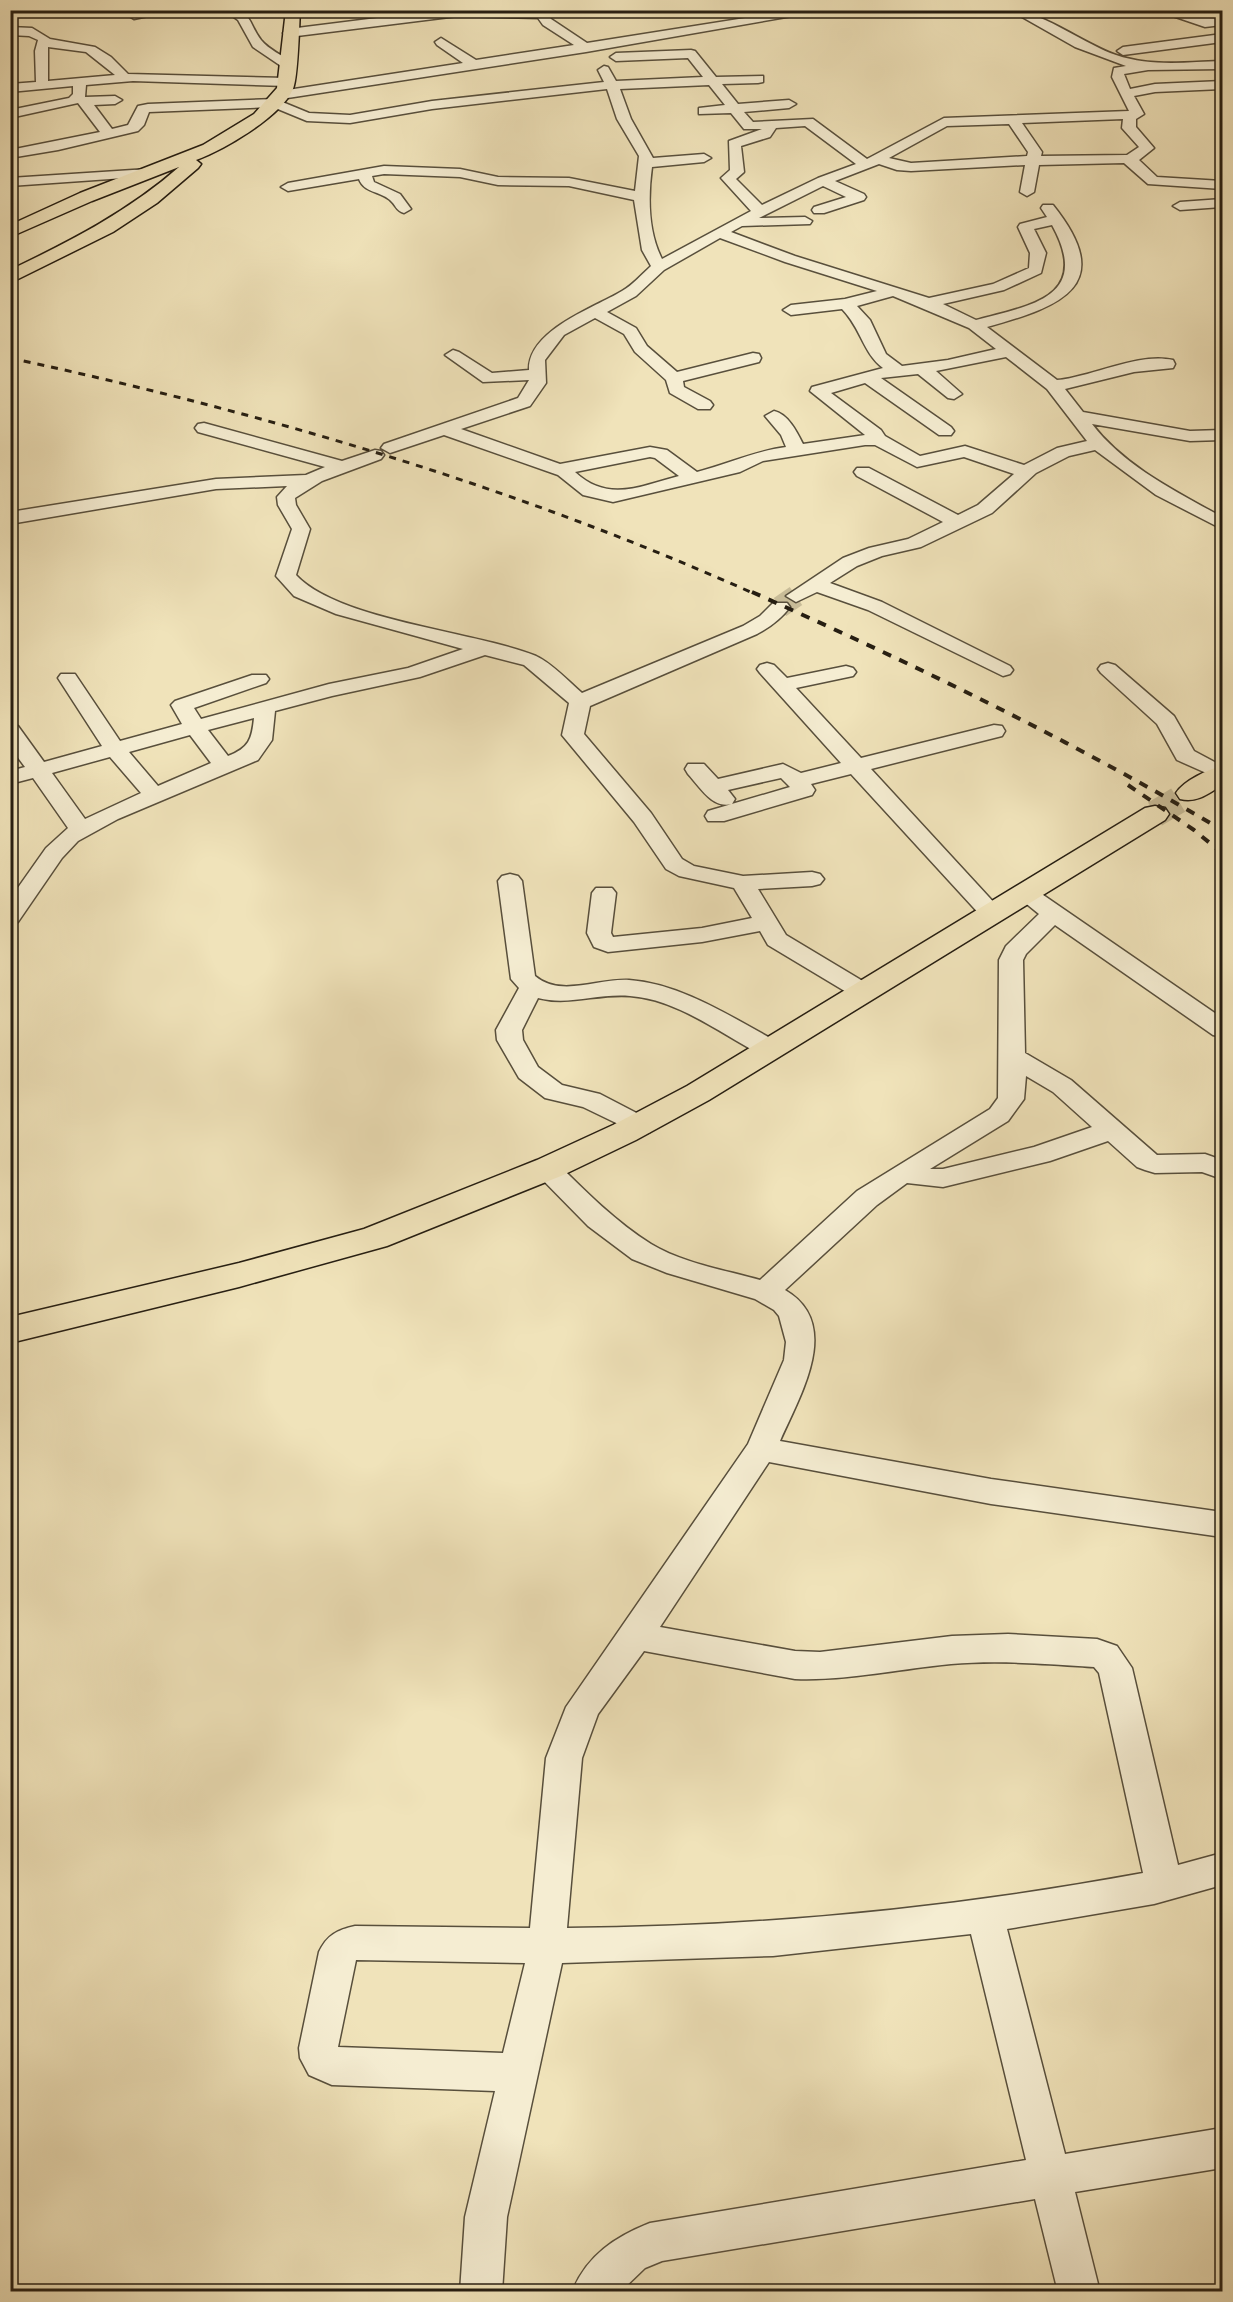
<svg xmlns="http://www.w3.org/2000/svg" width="1233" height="2302" font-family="'Gentium Book Plus',serif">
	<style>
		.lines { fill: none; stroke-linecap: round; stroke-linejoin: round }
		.minor-tunnel { stroke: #c8bc98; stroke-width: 22; stroke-dasharray: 22 11; stroke-linecap: butt }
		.major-tunnel { stroke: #c8bc98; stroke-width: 27; stroke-dasharray: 27 14; stroke-linecap: butt }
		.minor-casing { stroke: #584f3c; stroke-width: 3 }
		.major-casing { stroke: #261e12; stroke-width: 3 }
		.highway-casing { stroke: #261e12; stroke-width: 3 }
		.minor { fill: #f5edd2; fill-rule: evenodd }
		.major { fill: #f0e3ba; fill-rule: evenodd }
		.highway { fill: #f0e3ba; fill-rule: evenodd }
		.rail-far1 { stroke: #261e12; stroke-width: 3; stroke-dasharray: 7 7; stroke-linecap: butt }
		.rail { stroke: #261e12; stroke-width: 4; stroke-dasharray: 9 9; stroke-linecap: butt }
	</style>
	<rect width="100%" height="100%" fill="#f0e3ba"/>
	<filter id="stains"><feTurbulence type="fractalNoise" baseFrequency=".00333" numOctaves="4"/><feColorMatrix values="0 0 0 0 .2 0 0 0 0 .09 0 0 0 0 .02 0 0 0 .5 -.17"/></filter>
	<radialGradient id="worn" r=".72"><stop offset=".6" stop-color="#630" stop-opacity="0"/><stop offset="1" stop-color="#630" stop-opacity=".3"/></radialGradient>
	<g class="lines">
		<path class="minor-tunnel" d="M780,607l16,-11"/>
		<path class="major-tunnel" d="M1155,814l35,-21"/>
		<g class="minor-casing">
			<path id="minor" d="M119,10h58l-43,9z
				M224,10c29,0 23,11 37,30 7,9 22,16 31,22v6h-8l-31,-21 -15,-27z
				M441,10h103l7,9 36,24 208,-33h32l-241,42 -305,47 -7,-4 7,-4 182,-28 -26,-18 -2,-3 6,-4 35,22 98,-15 -31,-20 -5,-7 -80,-2 -169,21 -6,-4 6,-4z
				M1010,10c30,0 74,34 106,45 35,12 71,7 106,6v8l-74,1 -24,4 6,15 25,-5 67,-3v8l-67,3 -21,4 10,18 -8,5v8l18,21 -15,12 18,17 65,4v8l-74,-5 -24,-21 -85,2 -5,27 -7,4 -7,-4 5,-27 -114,6 -14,-1 -18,-6 -44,17 29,13 2,3 -2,3 -40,13h-10l-2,-3 2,-3 32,-10 -23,-11 -64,32 46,-1 7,4 -2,3 -68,2 -11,6 64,24 134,42 64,-14 36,-16 1,-15 -12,-26 2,-3 27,-7 -6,-9 2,-3h10c64,80 10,101 -66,122l70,53c35,-3 81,-28 116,-20l2,4 -2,4 -39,4 -69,17 18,23 107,19 32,-1v10l-32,1 -98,-17c32,42 85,68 130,93v12l-66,-34 -61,-45 -26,6 -33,17 -44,40 -71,34 -39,9 -25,10 -27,17 52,19 128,64 3,4 -3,4 -7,2 -135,-66 -51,-18 -21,10 -10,-6 57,-38 26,-10 39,-9 35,-17 -86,-46 -3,-4 3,-4h12l89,47 20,-10 36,-31 -50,-17 -47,10 -42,-22h-10l-102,16 -23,11 -127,30 -30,-7 -25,-20 -114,-40 -54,18 -9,-5 3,-4 134,-46 11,-18 -46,2 -38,-27 8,-5 6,2 33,21 37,-3c-1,-40 65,-62 93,-79 11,-6 20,-17 29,-25l-9,-16 -8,-50 -65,-14 -71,-1 -38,-8 -76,-3 -12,2 2,6 26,12 11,15 -7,4c-8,-2 -8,-8 -14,-13 -10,-9 -26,-7 -31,-21l-71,12 -7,-4 7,-4 96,-17 76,3 38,8 71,1 66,13 4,-35 -22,-37 -10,-30 -175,20 -82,14 -43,-2 -34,-14 -124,5 -5,13 -6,6 -80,19 -48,8v-8l90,-18 -22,-29 -68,15v-8l59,-12 4,-4v-8l-63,6v-8l26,-2 -1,-31 3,-11 -9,-4 -19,-1v-8l22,1 18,11 45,8 16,10 17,17 158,4 6,4 -6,4 -153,-5 -47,4 -1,12 30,-1 7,4 -7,4 -21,1 18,24 16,-4 10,-19 10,-2 127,-5 34,14 41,2 82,-14 172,-19 -6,-12 6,-4 4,1 8,14 87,-4 -15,-19 -72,3 -6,-4 6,-4 75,-3 4,1 21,26 47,-1v6l-5,1 -36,1 16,20 51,-4 7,4 -7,4 -45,4 9,10 60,-3 54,40 77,-41 185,-7 -17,-34 2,-9 12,-2 -51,-19zM48,47l38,5 29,23 -67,6zM709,85l16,20 -26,3v6l32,-1 13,16h18l-33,12 1,29 -9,8 30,33 -89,48c-14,-27 -14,-63 -10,-92l52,-5 7,-4 -7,-4 -51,4 -22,-39 -11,-30zM1123,119l-1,9 17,19 -12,8 -86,1 1,-4 -20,-29zM1009,124l19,28 -1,4 -116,7 -22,-5 58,-32zM805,126l51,38 -38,14 -56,27 -26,-26 8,-7 -3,-26 29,-9 6,-9zM1052,225c40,72 -20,80 -76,95l-33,-16 61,-14 37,-17 5,-20 -12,-24zM720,238l65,24 92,29 -32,8 -54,6 -8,5 8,5 51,-6c19,19 21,44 41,59l-71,19 -2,4 55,44 -62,9c-6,-12 -15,-30 -29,-33l-9,5 16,19 5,12c-31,4 -58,17 -89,25l-30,-22 -17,-3 -90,17 -99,-35 69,-23 16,-23 -1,-23 19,-25 31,-17 29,16 11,18 31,28 4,13 28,16h12l3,-4 -3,-4 -26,-14 -1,-6 76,-19 2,-4 -2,-4 -6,-1 -76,19 -30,-26 -11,-18 -29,-16 29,-16 28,-26zM893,296l76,32 27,21 -48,11 -46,6 -16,-12 -16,-34 -13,-14zM1006,357l41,32 40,52 -30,7 -33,17 -59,-19 -45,10 -35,-20 -4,-6 -50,-37 34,-10 74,52h12l3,-4 -3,-4 -70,-49 37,-4 30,24 6,1 8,-5 -26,-23zM650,457l5,1 24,18c-38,10 -71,27 -104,-4z
				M1155,10c24,0 44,10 67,8v7l-17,2z
				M1222,34v8l-99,13 -6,-4 6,-4z
				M148,169l7,4 -2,3 -143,10v-8z
				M1222,199v8l-42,3 -7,-4 7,-4z
				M204,423l138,38 33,-11 6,1 3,4 -3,4 -59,22 -27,17 1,7 14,24 -14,46c43,46 178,56 240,81 16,7 33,26 46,37l161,-67 17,-10 13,-13h14l3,4c-9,12 -20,20 -33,27l-167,72 -6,28 67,79 31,46 12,7 49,10 69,-4 8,2 4,5 -4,5 -8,2 -54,3 28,46 85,51 3,5 -3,5 -9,3 -9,-3 -85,-51 -8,-14 -58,11 -94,10 -14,-5 -7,-14 5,-40 4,-5h16l4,5 -5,40 2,4 89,-9 50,-10 -18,-30 -55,-12 -13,-7 -32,-47 -72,-87 7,-32 -45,-38 -39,-10 -65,22 -88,19 -57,15 -3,29 -14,20 -140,59 -40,22 -16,17 -44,64 -8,2v-25l36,-51 22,-20 -35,-50 -23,6v-13l15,-4 -15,-20v-22l8,1 26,36 58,-16 -44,-68 3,-4h14l45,67 62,-17 -11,-19 4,-4 77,-26h14l3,4 -3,4 -72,25 7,11 128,-35 79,-16 55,-19 -127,-35 -42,-18 -18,-20 16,-47 -14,-24 -1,-8 10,-11 -71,3 -206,35v-12l206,-33 90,-4 19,-8 -127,-35 -3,-4 3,-4zM254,718c-2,21 -5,30 -26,38l-20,-26zM190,735l21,28 -53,23 -29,-34zM110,757l31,36 -56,26 -33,-46z
				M767,663l7,2 13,13 59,-12 7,2 3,4 -3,4 -57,12 65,70 133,-33 8,1 3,5 -3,5 -131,33 128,139 4,5 -4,5h-16l-132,-144 -40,10 4,6 -3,5 -88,26h-16l-3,-5 3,-5 82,-24 -9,-9 -53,12 7,9 -3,5c-20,5 -32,-17 -44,-30l-3,-5 3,-5h16l14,15 65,-15 18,9 40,-10 -81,-90 -3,-4 3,-4z
				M1108,663l7,2 59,51 20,35 28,15v14l-45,-20 -20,-36 -56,-51 -3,-4 3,-4z
				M510,874l8,2 4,5 13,95c26,22 64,2 94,4 54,4 103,38 149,62l4,6 -4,6 -9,2 -9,-2c-40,-21 -84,-55 -130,-58 -31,-3 -61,10 -92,2l-16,32 1,10 15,27 24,18 38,9 50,26 4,6 -4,6 -9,3 -58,-28 -38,-9 -26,-20 -22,-38 -1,-10 23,-42 -8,-9 -13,-98 4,-5z
				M1025,886l8,2 189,130v19l-9,-2 -158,-110 -29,29 -3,6 2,93 46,27 86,75 48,-1 17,6v19l-20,-7 -47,1 -10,-3 -8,-3 -29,-26 -58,20 -107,26 -36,-4 -30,22 -92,85c59,34 14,107 -5,151l211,38 231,33v25l-231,-33 -222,-42 -109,165 135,24 25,1 132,-16 56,-2 89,5 20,7 15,22 46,197 44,-12v32l-68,19 -147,25 58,225 157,-26v40l-147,24 25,100h-42l-23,-93 -373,62 -17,7 -25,24h-48c15,-37 43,-55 78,-69l376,-63 -55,-226 -198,22 -211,7 -55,254 -5,75h-42l5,-75 30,-126 -163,-6 -23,-10 -9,-17 -1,-10 20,-96c8,-17 18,-22 36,-26l175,2 16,-170 20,-51 182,-263 36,-84 2,-18 -7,-26 -5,-6 -19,-11 -88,-26 -35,-14 -44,-33 -55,-56 4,-7 10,-2 10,2c29,29 59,59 94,81 31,19 74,26 109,36l97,-89 133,-82 8,-11 1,-138 7,-14 33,-32 -26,-21 4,-5zM1026,1076l27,16 39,35 -58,20 -91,22h-13l78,-48 16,-22zM644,1651l151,28c52,2 104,-10 156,-15 48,-4 95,0 143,3l5,6 44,200c-190,35 -382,54 -576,55l15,-170 16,-44zM356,1960l169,3 -22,90 -165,-6z"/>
		</g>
		<g class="major-casing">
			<path id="major" d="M1222,766v19c-14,9 -25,18 -42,14l-4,-6c9,-13 31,-23 46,-27z
				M1155,806l10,2 4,6 -4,6 -456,280 -73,40 -75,36 -174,70 -148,41 -229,56v-26l229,-54 125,-34 173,-69 76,-35 74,-39 458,-278z"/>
		</g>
		<g class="highway-casing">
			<path id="highway" d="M286,10h14c-1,17 -2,67 -7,79 -12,28 -70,61 -97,71l5,4 -3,4 -41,35 -44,29 -103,51v-13c61,-29 119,-59 169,-103l-87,34 -82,36v-12l70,-32 123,-48 51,-31 23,-26z"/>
		</g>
		<use href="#minor" class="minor"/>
		<use href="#major" class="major"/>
		<use href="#highway" class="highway"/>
		<path class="rail-far1" d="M10,358c256,55 506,129 745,236"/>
		<path class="rail" d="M752,592c161,72 319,148 470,238
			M1128,785l66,45 28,23"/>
	</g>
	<rect width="1233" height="2302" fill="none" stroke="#f0e3ba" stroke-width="36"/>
	<rect x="12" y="12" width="1209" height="2278" fill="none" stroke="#261e12" stroke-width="3"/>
	<rect x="18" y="18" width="1197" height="2266" fill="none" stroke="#261e12" stroke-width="1.5"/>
	<rect width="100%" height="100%" filter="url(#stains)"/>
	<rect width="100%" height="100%" fill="url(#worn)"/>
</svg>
